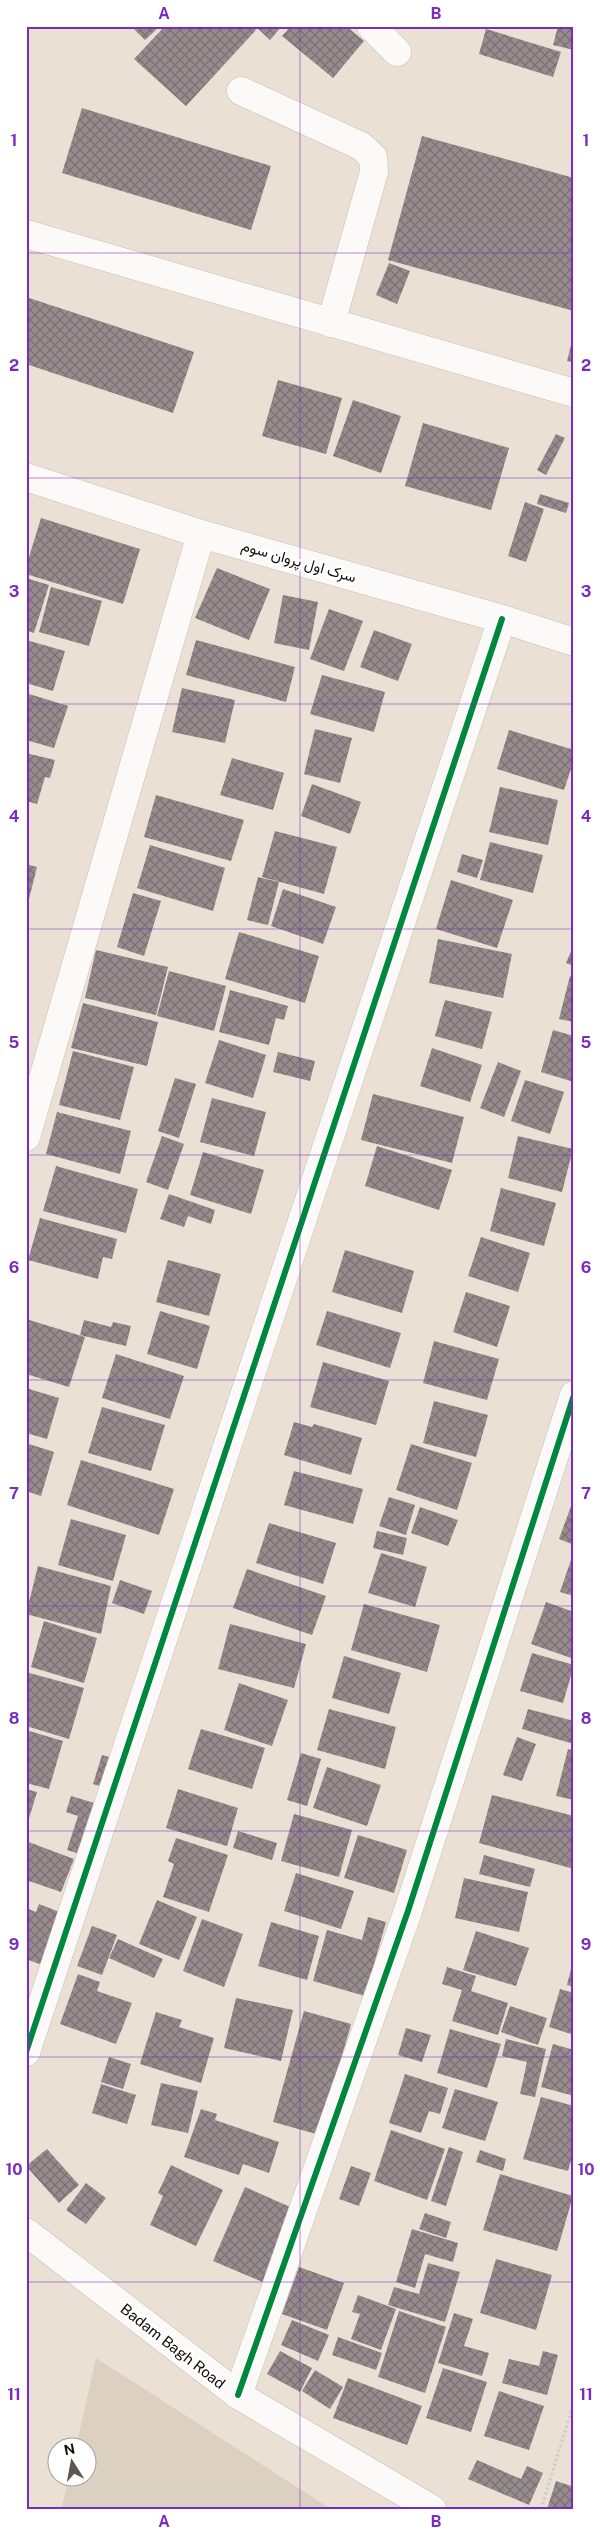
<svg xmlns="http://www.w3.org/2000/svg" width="600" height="2535" font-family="'Public Sans',Vazirmatn,sans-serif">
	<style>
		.industrial { fill: #dcd0c0 }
		.building { fill: url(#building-cross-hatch) }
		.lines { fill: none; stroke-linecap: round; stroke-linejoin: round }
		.minor-casing { stroke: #c6bdb4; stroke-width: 29 }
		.primary-casing { stroke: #c6bdb4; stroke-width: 29 }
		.path { stroke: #cfccc9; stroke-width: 3; stroke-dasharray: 2.5 2.5; stroke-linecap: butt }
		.minor { stroke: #fcfaf9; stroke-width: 28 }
		.primary { stroke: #fcfaf9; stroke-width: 28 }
		.cycleway-casing { stroke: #fff; stroke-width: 9 }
		.cycleway { stroke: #00873e; stroke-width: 6 }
		.grid { fill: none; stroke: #7b2cbf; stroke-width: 1; stroke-opacity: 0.55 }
		.labels { text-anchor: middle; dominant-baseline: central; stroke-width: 5; stroke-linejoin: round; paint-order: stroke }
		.street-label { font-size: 15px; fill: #150e07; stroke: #fff }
		.neatline { fill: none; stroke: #7b2cbf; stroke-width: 2 }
		.grid-label { font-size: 16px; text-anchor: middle; font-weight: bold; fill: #7b2cbf }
	</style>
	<defs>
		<pattern id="building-cross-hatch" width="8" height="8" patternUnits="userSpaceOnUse" patternTransform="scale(1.25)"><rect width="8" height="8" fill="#978b8e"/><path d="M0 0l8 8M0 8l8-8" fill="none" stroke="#7a7072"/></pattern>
	</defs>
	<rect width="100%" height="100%" fill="#ebe0d4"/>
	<path class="industrial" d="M96,2358l235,151h-270l8,-31h19v-30l-12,-1z"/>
	<path class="building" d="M131,26h29l-15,14z
		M165,26h87l4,4 -70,76 -52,-47z
		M255,26h27l-12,14z
		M291,26h55l18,15 -31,37 -51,-42z
		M558,26h16v24l-21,-5z
		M486,29l75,23 -8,25 -74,-23z
		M82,108l189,58 -20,64 -189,-57z
		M422,136l152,42v133l-186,-51z
		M389,263l21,8 -13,33 -21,-9z
		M26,297l168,55 -21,61 -147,-49z
		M571,345h3v17l-7,-1z
		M278,380l64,18 -16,56 -64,-18z
		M353,400l48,16 -20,57 -48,-17z
		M423,423l86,25 -18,62 -86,-24z
		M556,434l9,4 -19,37 -9,-5z
		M540,494l29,9 -3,10 -29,-9z
		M525,502l19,7 -18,53 -18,-6z
		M41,518l99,31 -17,55 -97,-30v-7z
		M217,568l53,21 -21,51 -54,-22z
		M26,578l23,7 -15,48 -8,-3z
		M51,587l51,14 -13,45 -50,-14z
		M283,595l35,7 -9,48 -35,-7z
		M329,609l34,12 -19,50 -34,-12z
		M374,630l38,14 -14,37 -38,-14z
		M26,640l39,11 -12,40 -27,-8z
		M196,640l99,27 -9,35 -100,-27z
		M322,675l63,17 -11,40 -64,-18z
		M182,688l53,12 -10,43 -53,-11z
		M26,693l42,13 -14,42 -28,-8z
		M315,729l37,9 -12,45 -36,-9z
		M509,730l65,20v10l-10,30 -67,-21z
		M26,753l29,7 -5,18 -5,-1 -8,27 -11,-3z
		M232,758l52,15 -11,37 -53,-15z
		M312,784l49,18 -11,32 -49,-18z
		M500,787l58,13 -10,45 -59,-13z
		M156,795l88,25 -13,41 -87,-24z
		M275,831l62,16 -13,47 -62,-17z
		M490,842l53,13 -10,38 -53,-13z
		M150,845l75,23 -12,43 -76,-23z
		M462,854l21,6 -6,18 -20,-6z
		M26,864l11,3 -10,40h-1z
		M258,877l21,5 -11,43 -21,-5z
		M451,880l62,20 -16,48 -61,-19z
		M283,889l53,18 -13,37 -52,-18z
		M133,893l28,8 -17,55 -27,-9z
		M239,932l80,24 -14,47 -80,-24z
		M438,939l74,15 -9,44 -74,-15z
		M574,944v22l-8,-3z
		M96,950l72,17 -12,48 -71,-17z
		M169,971l57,15 -12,45 -57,-15z
		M570,976l4,1v45l-15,-3z
		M230,990l58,16 -4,14 -8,-2 -7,27 -50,-13z
		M445,1000l47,12 -10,37 -47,-13z
		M83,1003l75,19 -11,44 -76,-18z
		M553,1030l21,6v46l-33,-10z
		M219,1040l47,15 -13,43 -48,-15z
		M432,1048l50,17 -12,37 -50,-16z
		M73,1051l61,16 -14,53 -61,-15z
		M278,1052l37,9 -5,20 -37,-9z
		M498,1062l23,9 -17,46 -24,-9z
		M175,1078l21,6 -17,54 -21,-7z
		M525,1080l39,12 -14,42 -39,-13z
		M373,1094l91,23 -12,46 -91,-23z
		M212,1098l54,14 -12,44 -54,-14z
		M57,1112l74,19 -11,43 -74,-20z
		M162,1136l22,8 -16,46 -22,-8z
		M518,1136l55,13 -11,43 -54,-14z
		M377,1146l75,24 -13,40 -74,-24z
		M203,1152l61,18 -13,44 -61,-19z
		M56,1166l82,23 -12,44 -83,-22z
		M501,1188l55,15 -12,43 -54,-15z
		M169,1194l46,16 -4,14 -23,-8 -4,11 -24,-8z
		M40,1218l77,21 -5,20 -9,-2 -5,22 -70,-19z
		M481,1237l49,16 -12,39 -50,-16z
		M345,1250l69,21 -12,42 -70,-21z
		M168,1260l53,14 -12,42 -53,-14z
		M466,1292l44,14 -13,41 -44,-15z
		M160,1311l50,15 -13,43 -50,-15z
		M327,1311l74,22 -11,35 -74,-23z
		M26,1319l59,18 -16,50 -43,-13z
		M84,1320l27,7 2,-5 18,4 -5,20 -46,-11z
		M434,1341l65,18 -12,41 -64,-17z
		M116,1354l68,22 -14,43 -68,-21z
		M323,1362l66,19 -13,44 -66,-18z
		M26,1388l33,10 -12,41 -21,-6z
		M434,1401l54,14 -12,42 -53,-14z
		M102,1407l63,18 -14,46 -63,-18z
		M294,1422l18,5 2,-3 48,14 -11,37 -67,-20z
		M26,1443l28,9 -13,44 -15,-5z
		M411,1444l61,19 -15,47 -61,-20z
		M81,1460l93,29 -15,46 -92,-30z
		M294,1471l69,18 -10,35 -69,-19z
		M389,1497l26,8 -9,30 -27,-9z
		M574,1498v47l-15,-6z
		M420,1507l38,13 -10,26 -37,-13z
		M71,1519l55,16 -13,46 -55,-16z
		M269,1523l67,20 -13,41 -67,-21z
		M377,1531l30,7 -4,17 -30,-7z
		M574,1551v45l-14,-4z
		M381,1553l46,14 -12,40 -47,-14z
		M38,1566l73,20 -10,48 -75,-20z
		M247,1569l79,27 -14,39 -79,-27z
		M120,1580l32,11 -8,23 -32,-11z
		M546,1602l28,10v47l-43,-15z
		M364,1604l76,21 -13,47 -76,-22z
		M44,1621l53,17 -13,45 -53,-16z
		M230,1624l76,20 -12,44 -76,-19z
		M532,1653l42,12 -11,38 -43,-12z
		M344,1656l57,17 -12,41 -57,-16z
		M26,1672l58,16 -15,51 -43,-13z
		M239,1683l49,17 -16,46 -48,-16z
		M329,1709l67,18 -11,42 -68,-19z
		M528,1709l46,12v23l-52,-15z
		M201,1729l64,19 -13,41 -64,-20z
		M26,1730l37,11 -14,48 -23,-6z
		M517,1737l19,7 -14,37 -19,-6z
		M568,1749l6,2v49l-18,-4z
		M301,1753l20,6 -14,47 -20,-6z
		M102,1755l18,5 -10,29 -17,-5z
		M327,1767l54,18 -14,41 -54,-18z
		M26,1789l11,3 -10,33h-1z
		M178,1789l60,19 -11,38 -61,-18z
		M492,1795l82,21v53l-95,-26z
		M71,1796l30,9 -15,51 -19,-6 11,-34 -12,-4z
		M294,1814l58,16 -13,47 -58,-16z
		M238,1831l39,12 -5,17 -39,-12z
		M358,1835l49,15 -13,43 -50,-15z
		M176,1838l52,17 -19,57 -46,-15 11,-33 -6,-3z
		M26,1841l48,18 -13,33 -35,-12z
		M484,1855l51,14 -5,18 -51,-13z
		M296,1873l58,18 -13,38 -57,-18z
		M464,1878l64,14 -9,40 -64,-14z
		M157,1900l40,17 -18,43 -40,-16z
		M39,1904l23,9 -20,52 -16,-6v-51l10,4z
		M368,1917l18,5 -21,74 -52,-15 14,-51 35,10z
		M202,1919l41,15 -19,53 -41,-16z
		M271,1922l48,14 -12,44 -49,-14z
		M92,1926l25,9 -15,40 -25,-9z
		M476,1931l53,17 -13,38 -53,-16z
		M118,1939l45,20 -9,19 -45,-20z
		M573,1961h1v26l-7,-2z
		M447,1967l29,9 -5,15 37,12 -10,32 -46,-14 10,-31 -20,-6z
		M78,1974l22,8 -3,9 35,12 -16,41 -56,-20z
		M560,1989l14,4v42l-25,-8z
		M236,1998l57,12 -12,51 -57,-13z
		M510,2006l37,12 -9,27 -37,-13z
		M304,2011l47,13 -31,111 -47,-13z
		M156,2012l26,8 -3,7 35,11 -13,45 -61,-19z
		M406,2028l25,7 -9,27 -24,-7z
		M450,2029l51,15 -14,44 -50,-15z
		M506,2039l40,10 -11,48 -15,-3 7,-32 -25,-6z
		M553,2044l21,6v46l-33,-9z
		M109,2057l22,7 -8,25 -22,-7z
		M405,2074l43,14 -8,26 -11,-3 -8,22 -32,-10z
		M161,2083l37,8 -10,42 -37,-8z
		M101,2084l35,11 -9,29 -35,-11z
		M455,2089l43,13 -13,39 -43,-13z
		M541,2097l33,9v44l-6,21 -45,-12z
		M201,2109l16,5 -2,6 64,22 -10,31 -26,-9 -4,11 -55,-18z
		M391,2130l54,19 -18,51 -53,-19z
		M449,2147l14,5 -17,54 -15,-5z
		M47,2149l32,36 -20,18 -33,-37z
		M480,2150l26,9 -3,12 -27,-9z
		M171,2165l52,25 -27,56 -46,-21 13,-29 -5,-3z
		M351,2166l20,7 -12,33 -20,-7z
		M500,2174l73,22 -16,55 -74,-21z
		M86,2183l20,15 -20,26 -20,-14z
		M245,2187l52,23 -32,73 -52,-22z
		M425,2213l26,9 -5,16 -27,-9z
		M412,2229l46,14 -5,19 -28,-8 -10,34 -19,-6z
		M496,2259l56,16 -16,55 -56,-17z
		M428,2263l32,9 -15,50 -57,-17 6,-18 25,7z
		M299,2267l45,16 -17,47 -45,-16z
		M358,2295l38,14 -15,41 -30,-11 9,-25 -8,-2z
		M399,2311l47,16 -21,66 -47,-16z
		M454,2313l19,6 -9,27 25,7 -7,23 -44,-13z
		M292,2320l37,15 -11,26 -37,-16z
		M338,2337l44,16 -6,17 -44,-15z
		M280,2351l32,17 -12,24 -33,-18z
		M543,2351l15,4 -11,40 -45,-12 7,-24 30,7z
		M443,2368l44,14 -16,50 -45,-14z
		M315,2370l28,17 -13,22 -28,-18z
		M348,2378l74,28 -15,39 -74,-27z
		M499,2391l45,15 -15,44 -45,-14z
		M477,2460l44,19 6,-13 16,7 -14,32 -61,-26z
		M556,2481l18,6v22h-27z"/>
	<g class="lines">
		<g class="minor-casing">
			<path id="minor" d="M371,26l26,26
				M241,91l120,55 12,11 1,15 -43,151
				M26,234l548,159
				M26,477l175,57 301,85 72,23
				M26,1137l175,-603
				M26,2052l476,-1433
				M238,2395l170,-484 166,-516"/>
		</g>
		<g class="primary-casing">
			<path id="primary" d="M26,2232l212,163 194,114"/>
		</g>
		<path class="path" d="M541,2509l33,-107"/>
		<use href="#minor" class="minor"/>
		<use href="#primary" class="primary"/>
		<g class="cycleway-casing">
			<path id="cycleway" d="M26,2052l476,-1433
				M238,2395l170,-484 166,-516"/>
		</g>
		<use href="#cycleway" class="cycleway"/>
	</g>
	<path class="grid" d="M300,26v2483M26,253h548M26,478h548M26,704h548M26,929h548M26,1155h548M26,1380h548M26,1606h548M26,1831h548M26,2057h548M26,2282h548"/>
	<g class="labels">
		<g class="street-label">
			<text transform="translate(299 561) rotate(16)">سرک اول پروان سوم</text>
			<text transform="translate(173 2346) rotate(38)">Badam Bagh Road</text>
		</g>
	</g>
	<rect width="600" height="2535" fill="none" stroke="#ffffff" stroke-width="55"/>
	<g transform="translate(72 2462) rotate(349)"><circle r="24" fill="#ffffff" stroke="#a19f9c"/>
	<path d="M0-4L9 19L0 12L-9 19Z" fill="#60584f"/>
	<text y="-8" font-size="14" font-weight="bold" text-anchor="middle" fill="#150e07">N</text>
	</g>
	<rect x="28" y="28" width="544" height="2480" class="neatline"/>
	<g class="grid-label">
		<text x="164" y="19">A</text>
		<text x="436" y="19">B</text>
		<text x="14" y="146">1</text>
		<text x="586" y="146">1</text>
		<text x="14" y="371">2</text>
		<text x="586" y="371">2</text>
		<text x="14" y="597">3</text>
		<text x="586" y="597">3</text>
		<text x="14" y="822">4</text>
		<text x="586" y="822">4</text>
		<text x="14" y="1048">5</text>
		<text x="586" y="1048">5</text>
		<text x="14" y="1273">6</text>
		<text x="586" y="1273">6</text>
		<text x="14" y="1499">7</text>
		<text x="586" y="1499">7</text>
		<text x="14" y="1724">8</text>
		<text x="586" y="1724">8</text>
		<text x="14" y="1950">9</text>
		<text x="586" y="1950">9</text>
		<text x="14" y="2175">10</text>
		<text x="586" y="2175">10</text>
		<text x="14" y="2400">11</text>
		<text x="586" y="2400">11</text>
		<text x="164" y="2527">A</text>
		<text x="436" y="2527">B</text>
	</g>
</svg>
